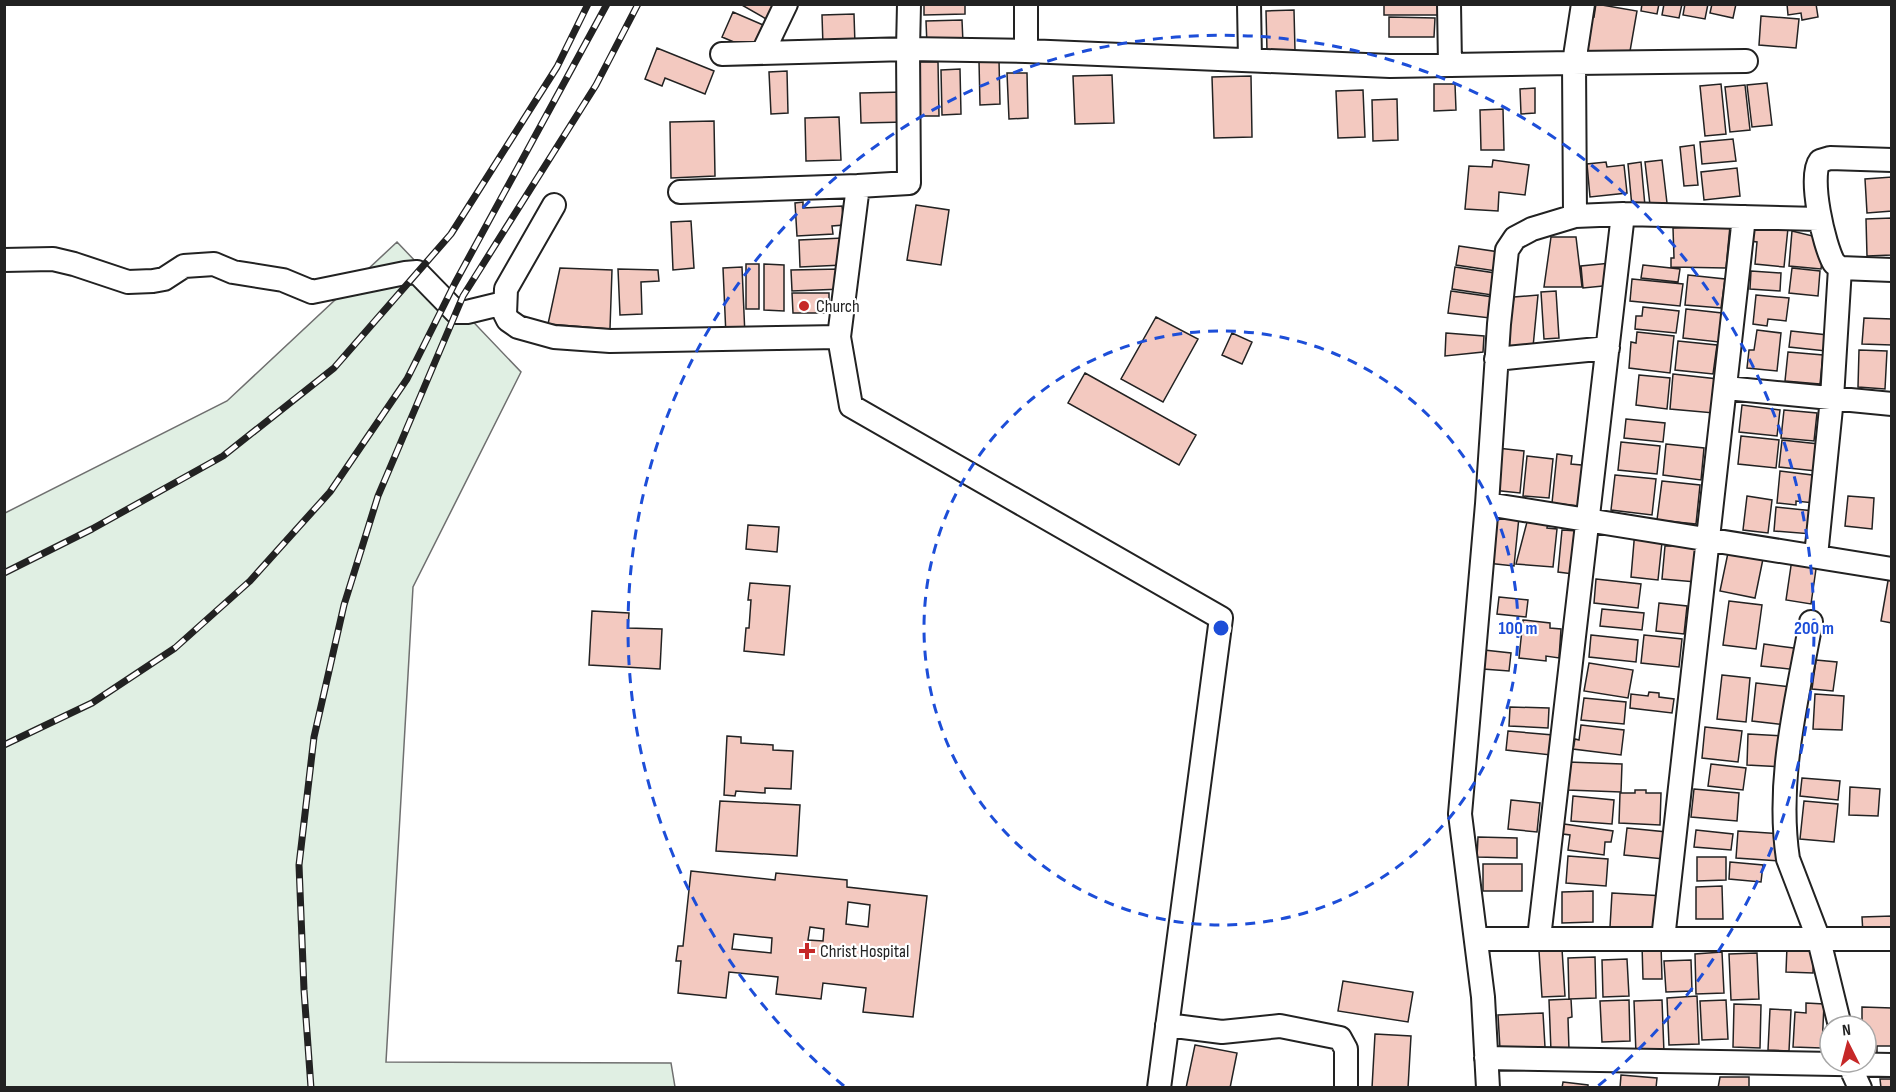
<svg xmlns="http://www.w3.org/2000/svg" width="1896" height="1092" font-family="'Sofia Sans Condensed',sans-serif">
	<style>
		.green { fill: #e0efe3; stroke: #6f6f6f; stroke-width: 1.5 }
		.building { fill: #f3c9c0; stroke: #222; stroke-width: 1.5; fill-rule: evenodd }
		.lines { fill: none; stroke-linecap: round; stroke-linejoin: round }
		.minor-casing { stroke: #222; stroke-width: 26 }
		.minor { stroke: #fff; stroke-width: 22 }
		.rail-casing { stroke: #222; stroke-width: 7 }
		.rail { stroke: #fff; stroke-width: 4.5; stroke-dasharray: 14; stroke-linecap: butt }
		.ring { fill: none; stroke: #1d4ed8; stroke-width: 3; stroke-dasharray: 10 8 }
		.poi-dot { fill: #c62828; stroke: #fff; stroke-width: 2 }
		.labels { text-anchor: middle; dominant-baseline: central; stroke-width: 4.5; stroke-linejoin: round; paint-order: stroke }
		.poi-label { font-size: 18px; fill: #222; stroke: #fff; text-anchor: start }
		.centre { fill: #1d4ed8; stroke: #fff; stroke-width: 3 }
		.ring-label { font-size: 18px; text-anchor: middle; font-weight: bold; fill: #1d4ed8; stroke: #fff; stroke-width: 4.5; stroke-linejoin: round; paint-order: stroke }
	</style>
	<rect width="100%" height="100%" fill="#fff"/>
	<path class="green" d="M397,242l124,130 -108,215 -27,475 285,1 4,24 -670,1v-575l222,-112z"/>
	<path class="building" d="M740,4h47l-5,24z
		M924,4h41v10l-41,1z
		M1384,4h59v11h-59z
		M1596,4l41,7 -8,46 -42,-2 3,-20 -4,-1 4,-18 4,1z
		M1642,4h17l-2,10 -16,-3z
		M1664,4h18l-3,14 -17,-3z
		M1685,4h23l-3,15 -22,-4z
		M1712,4h24l-3,14 -23,-5z
		M1787,4h29l2,13 -16,3 -1,-7 -13,2z
		M1294,10l1,41h-28l-1,-40z
		M733,12l37,16 -10,25 -38,-16z
		M854,14l1,31 -32,1 -1,-31z
		M1761,16l38,3 -3,29 -37,-3z
		M1389,17l46,1 -1,19h-45z
		M962,20l1,23 -36,2 -1,-24z
		M657,48l57,23 -9,23 -40,-16 -3,8 -17,-7z
		M999,60l1,44 -20,1 -1,-44z
		M915,62h23l1,54h-23z
		M960,69l1,45 -19,1 -1,-45z
		M787,71l1,42 -17,1 -2,-42z
		M1007,73h20l1,45 -19,1z
		M1112,75l2,48 -39,1 -2,-48z
		M1251,76l1,61 -38,1 -2,-61z
		M1767,83l5,42 -20,2 -5,-42z
		M1434,84h21l1,26 -22,1z
		M1721,84l5,50 -21,2 -5,-50z
		M1745,85l5,45 -20,2 -5,-45z
		M1535,88v25l-14,1 -1,-25z
		M1363,90l2,47 -27,1 -2,-47z
		M905,92l1,30 -45,1 -1,-30z
		M1397,99l1,41 -25,1 -1,-41z
		M1503,109l1,41h-23l-1,-40z
		M839,117l2,43 -35,1 -1,-43z
		M714,121l1,55 -44,2 -1,-56z
		M1733,139l3,22 -34,3 -2,-22z
		M1694,145l4,40 -14,1 -4,-39z
		M1493,160l36,5 -4,30 -26,-3 -1,19 -33,-2 4,-43 23,1z
		M1662,160l5,43 -17,2 -5,-43z
		M1606,162l1,5 17,-2 3,28 -37,4 -3,-33z
		M1641,162l4,44 -13,1 -4,-43z
		M1737,168l3,28 -36,4 -3,-28z
		M1892,177v34l-25,2 -2,-34z
		M803,202v6l39,-2 2,19 -12,1 1,8 -36,2 -2,-33z
		M916,205l33,5 -8,55 -34,-5z
		M1892,218v37l-25,1 -1,-37z
		M691,221l3,47 -21,2 -2,-48z
		M1751,224l37,4 -4,39 -29,-3 2,-22 -7,-1z
		M1730,226l-4,42 -55,-1v-9h3l-1,-30z
		M1792,231l33,8 -4,30 -32,-3z
		M1551,237h25l6,50h-38z
		M843,238v27l-43,2 -1,-27z
		M1459,246l40,6 -3,19 -40,-6z
		M1611,263l2,22 -30,3 -2,-22z
		M746,264h13v45h-13z
		M764,264l20,1v46l-20,-1z
		M1643,265l37,4 -2,13 -37,-4z
		M742,267l3,69h-19l-3,-68z
		M1455,267l40,6 -3,22 -40,-6z
		M560,268l52,2 -2,59 -62,-5z
		M1792,268l28,3 -2,25 -29,-3z
		M618,269l40,1 1,11 -18,1 1,32 -22,1z
		M841,269l1,20 -50,2 -1,-21z
		M1751,271l30,2 -1,18 -30,-2z
		M1688,275l37,4 -4,29 -36,-3z
		M1632,279l51,5 -3,22 -50,-5z
		M1451,291l42,6 -3,21 -42,-5z
		M1556,291l3,47 -15,1 -3,-47z
		M792,293h37v20h-36z
		M1538,295l-5,52 -27,1 8,-51z
		M1756,295l33,3 -3,23 -18,-2 -1,7 -14,-2z
		M1643,307l36,4 -3,22 -41,-4 1,-13h6z
		M1686,309l36,4 -3,29 -36,-4z
		M1156,317l42,22 -35,63 -42,-23z
		M1864,318l28,1v26l-30,-1z
		M1757,330l24,3 -4,38 -30,-3 2,-18h5z
		M1791,331l37,4 -2,16 -37,-4z
		M1637,332l37,4 -4,37 -41,-5 2,-26 5,1z
		M1232,333l20,9 -10,22 -20,-9z
		M1446,333l38,3 -1,16 -38,4z
		M1678,341l39,4 -4,29 -38,-4z
		M1859,350l28,1 -2,38 -27,-2z
		M1788,352l35,3 -3,29 -35,-3z
		M1085,373l111,62 -17,30 -111,-62z
		M1673,374l45,5 -4,34 -44,-4z
		M1639,375l31,3 -3,31 -31,-4z
		M1742,405l38,5 -3,26 -38,-4z
		M1784,410l33,3 -3,28 -33,-3z
		M1626,419l39,4 -2,19 -39,-4z
		M1741,436l38,4 -3,28 -38,-4z
		M1782,440l37,4 -3,27 -37,-4z
		M1621,442l39,4 -3,28 -39,-4z
		M1666,444l38,4 -3,32 -38,-5z
		M1497,448l27,3 -4,42 -28,-3z
		M1557,454l15,2 -1,8 21,2 -4,41 -36,-4z
		M1527,456l26,3 -4,39 -26,-2z
		M1780,471l40,5 -6,27 -18,-2v4l-19,-2z
		M1615,475l41,4 -4,36 -41,-5z
		M1662,481l38,4 -4,39 -39,-4z
		M1747,496l25,4 -4,33 -25,-3z
		M1848,496l26,2 -2,31 -27,-3z
		M1776,507l38,4 -2,23 -38,-3z
		M1524,512l25,3 -2,13 10,1 -4,38 -37,-3 11,-42h-4z
		M1492,515l27,2 -5,49 -27,-3z
		M748,525l31,2 -2,25 -31,-3z
		M1562,530l16,1 -5,43 -15,-2z
		M1635,530l28,3 -5,47 -27,-3z
		M1672,538l28,2 -4,42 -34,-3 3,-33h6z
		M1729,548l35,6 -9,44 -35,-7z
		M1792,559l25,3 -6,42 -25,-4z
		M1889,575l3,1v47l-11,-2z
		M1596,579l45,5 -3,24 -44,-5z
		M750,583l40,3 -6,69 -40,-4 2,-23h3l2,-28h-3z
		M1499,597l29,3 -2,17 -29,-3z
		M1729,601l33,4 -6,44 -33,-4z
		M1659,603l28,3 -3,28 -28,-3z
		M1602,609l42,4 -2,17 -42,-4z
		M592,611l37,2 -1,15 34,1 -2,40 -71,-4z
		M1523,620l27,3v5l11,1 -2,29 -13,-2v5l-27,-3z
		M1591,635l47,5 -2,22 -47,-5z
		M1644,635l38,4 -3,28 -38,-4z
		M1764,644l37,5 -3,21 -37,-4z
		M1484,650l27,3 -2,18 -26,-2z
		M1816,660l21,2 -4,29 -21,-2z
		M1589,663l44,7 -5,28 -44,-7z
		M1722,675l28,3 -4,44 -29,-3z
		M1756,683l35,4 -4,38 -35,-4z
		M1649,692l10,1v4l15,2 -2,14 -42,-5 1,-14 17,2z
		M1815,694l29,2 -2,34 -29,-1z
		M1584,698l42,4 -2,22 -43,-4z
		M1510,707l39,1 -1,20 -39,-2z
		M1581,725l43,5 -3,25 -48,-6 2,-10 4,1z
		M1705,727l37,4 -4,31 -36,-4z
		M1508,731l45,4 -2,20 -45,-5z
		M1748,734l38,2 -2,31 -37,-2z
		M727,736l14,1v6l32,2v5l20,1 -2,38 -26,-1v5l-29,-2 -1,5 -11,-1z
		M1568,762l54,2 -1,28 -54,-2z
		M1711,764l35,4 -3,22 -35,-4z
		M1802,778l38,3 -2,19 -38,-4z
		M1850,787l30,2 -2,27 -29,-1z
		M1694,789l45,4 -2,28 -46,-4z
		M1635,790h11v3h15l-1,32 -41,-2 1,-30h15z
		M1573,796l41,4 -2,24 -41,-3z
		M1511,800l29,3 -3,29 -29,-3z
		M720,801l80,4 -3,51 -81,-5z
		M1804,801l34,3 -4,38 -34,-3z
		M1564,824l49,7 -2,11h-6l-1,13 -36,-5 2,-15 -7,-1z
		M1627,828l40,4 -3,27 -40,-4z
		M1696,830l37,4 -2,16 -37,-3z
		M1738,831l45,3 -3,27 -44,-3z
		M1478,837l39,1v20l-40,-1z
		M1568,856l40,3 -2,27 -40,-3z
		M1697,857h29v23l-29,1z
		M1730,862l33,3 -2,17 -32,-3z
		M1483,864h39v27h-39z
		M691,871l84,9 1,-7 71,7v7l80,9 -14,121 -50,-5 3,-24 -43,-5 -2,16 -45,-5 2,-17 -49,-5 -3,26 -48,-5 3,-32h-5l2,-15h5zM848,902l22,3 -2,22 -22,-3zM810,927l14,2 -1,12 -15,-1zM734,934l38,4 -1,15 -39,-4z
		M1722,886l1,33h-27v-32z
		M1593,891v31l-31,1v-31z
		M1612,893l53,3 -2,34 -53,-3z
		M1892,916v18h-29l-1,-17z
		M1661,944l1,35h-19l-1,-34z
		M1787,946l27,1 -1,26 -27,-1z
		M1562,949l3,47 -23,1 -3,-46z
		M1722,952l2,41 -28,1 -1,-40z
		M1757,953l2,46 -28,1 -2,-46z
		M1595,957l1,41 -27,1 -1,-41z
		M1627,959l2,37 -26,1 -1,-37z
		M1691,960l1,31 -26,1 -2,-31z
		M1343,981l70,11 -5,30 -70,-11z
		M1697,996l2,48 -30,1 -2,-47z
		M1571,999l1,18 -4,1 1,32 -18,1 -2,-51z
		M1629,1000l1,41 -28,1 -2,-41z
		M1662,1000l2,53 -28,1 -2,-53z
		M1726,1000l2,39 -26,1 -2,-39z
		M1806,1003l18,1 -2,44 -29,-1 2,-35 11,1z
		M1734,1004l27,1 -1,43 -27,-1z
		M1862,1007l30,1 -1,38h-14v7h-11v-27h-4z
		M1770,1009l21,1 -2,41 -21,-1z
		M1543,1013l2,34 -45,2 -2,-34z
		M1375,1034l36,2 -3,52h-36z
		M1195,1045l42,8 -7,35h-44z
		M1621,1075l36,3 -1,10h-36z
		M1720,1077h29v11h-31z
		M1880,1079h12v9h-11z
		M1563,1082l25,3v3h-26z"/>
	<g class="lines">
		<g class="minor-casing">
			<path id="minor" d="M1026,4v47l-118,-2 1,134 -51,3 -19,151 12,69 370,212 -62,470
				M1249,4l1,56
				M1449,4l1,61
				M1026,51l364,15 184,-3 9,-59
				M763,52l23,-48
				M722,54l186,-5 1,-45
				M1892,160l-62,-2 -10,3c-12,15 4,85 14,102l6,5 52,2
				M680,192l178,-6
				M554,205l-48,84 -1,25 3,6 10,7 36,10 56,4 229,-4
				M1575,216l-1,-153 172,-2
				M4,260l49,-1 21,5 54,18 25,-1 11,-2 20,-13 30,-2 19,8 50,8 29,12 93,-19 12,-1 39,40h11l37,-9
				M1496,359l112,-11
				M1726,388l166,16
				M1487,504l12,-180 8,-74 8,-12 17,-9 43,-13 48,-2 196,5
				M1816,556l16,-158 8,-130
				M1811,622c-14,78 -35,157 -23,237l31,81 21,86
				M1539,938l84,-724
				M1476,939h416
				M1663,939l81,-722
				M1167,1025l55,7 58,-6 60,12 6,11v39
				M1486,1058l406,7
				M1848,1062l12,26
				M1488,1088l-5,-91 -23,-183 27,-310 405,65"/>
		</g>
		<use href="#minor" class="minor"/>
		<g class="rail-casing">
			<path id="rail" d="M4,573l88,-44 131,-73 111,-88 117,-134 106,-167 31,-63
				M4,745l88,-42 83,-55 75,-67 80,-89 77,-113 48,-96 152,-279
				M311,1088l-7,-98 -5,-125 15,-128 30,-132 34,-109 85,-200 133,-211 42,-81"/>
		</g>
		<use href="#rail" class="rail"/>
	</g>
	<g class="ring">
		<circle cx="1221" cy="628" r="297"/>
		<path d="M844 1086A593 593 0 1 1 1598 1086"/>
	</g>
	<g class="poi-dot">
		<circle cx="804" cy="306" r="6"/>
		<path d="M804 942h6v6h6v6h-6v6h-6v-6h-6v-6h6z"/>
	</g>
	<g class="labels">
		<g class="poi-label">
			<text x="816" y="306">Church</text>
			<text x="820" y="951">Christ Hospital</text>
		</g>
	</g>
	<circle cx="1221" cy="628" r="9" class="centre"/>
	<g class="ring-label">
		<text x="1518" y="634">100 m</text>
		<text x="1814" y="634">200 m</text>
	</g>
	<rect width="1896" height="1092" fill="none" stroke="#222222" stroke-width="12"/>
	<g transform="translate(1848 1044) rotate(354)"><circle r="28" fill="#ffffff" stroke="#a7a7a7" stroke-width="1.5"/>
	<path d="M0-4.5L10 22L0 15L-10 22Z" fill="#c62828"/>
	<text y="-9" font-size="16" font-weight="bold" text-anchor="middle" fill="#222222">N</text>
	</g>
</svg>
